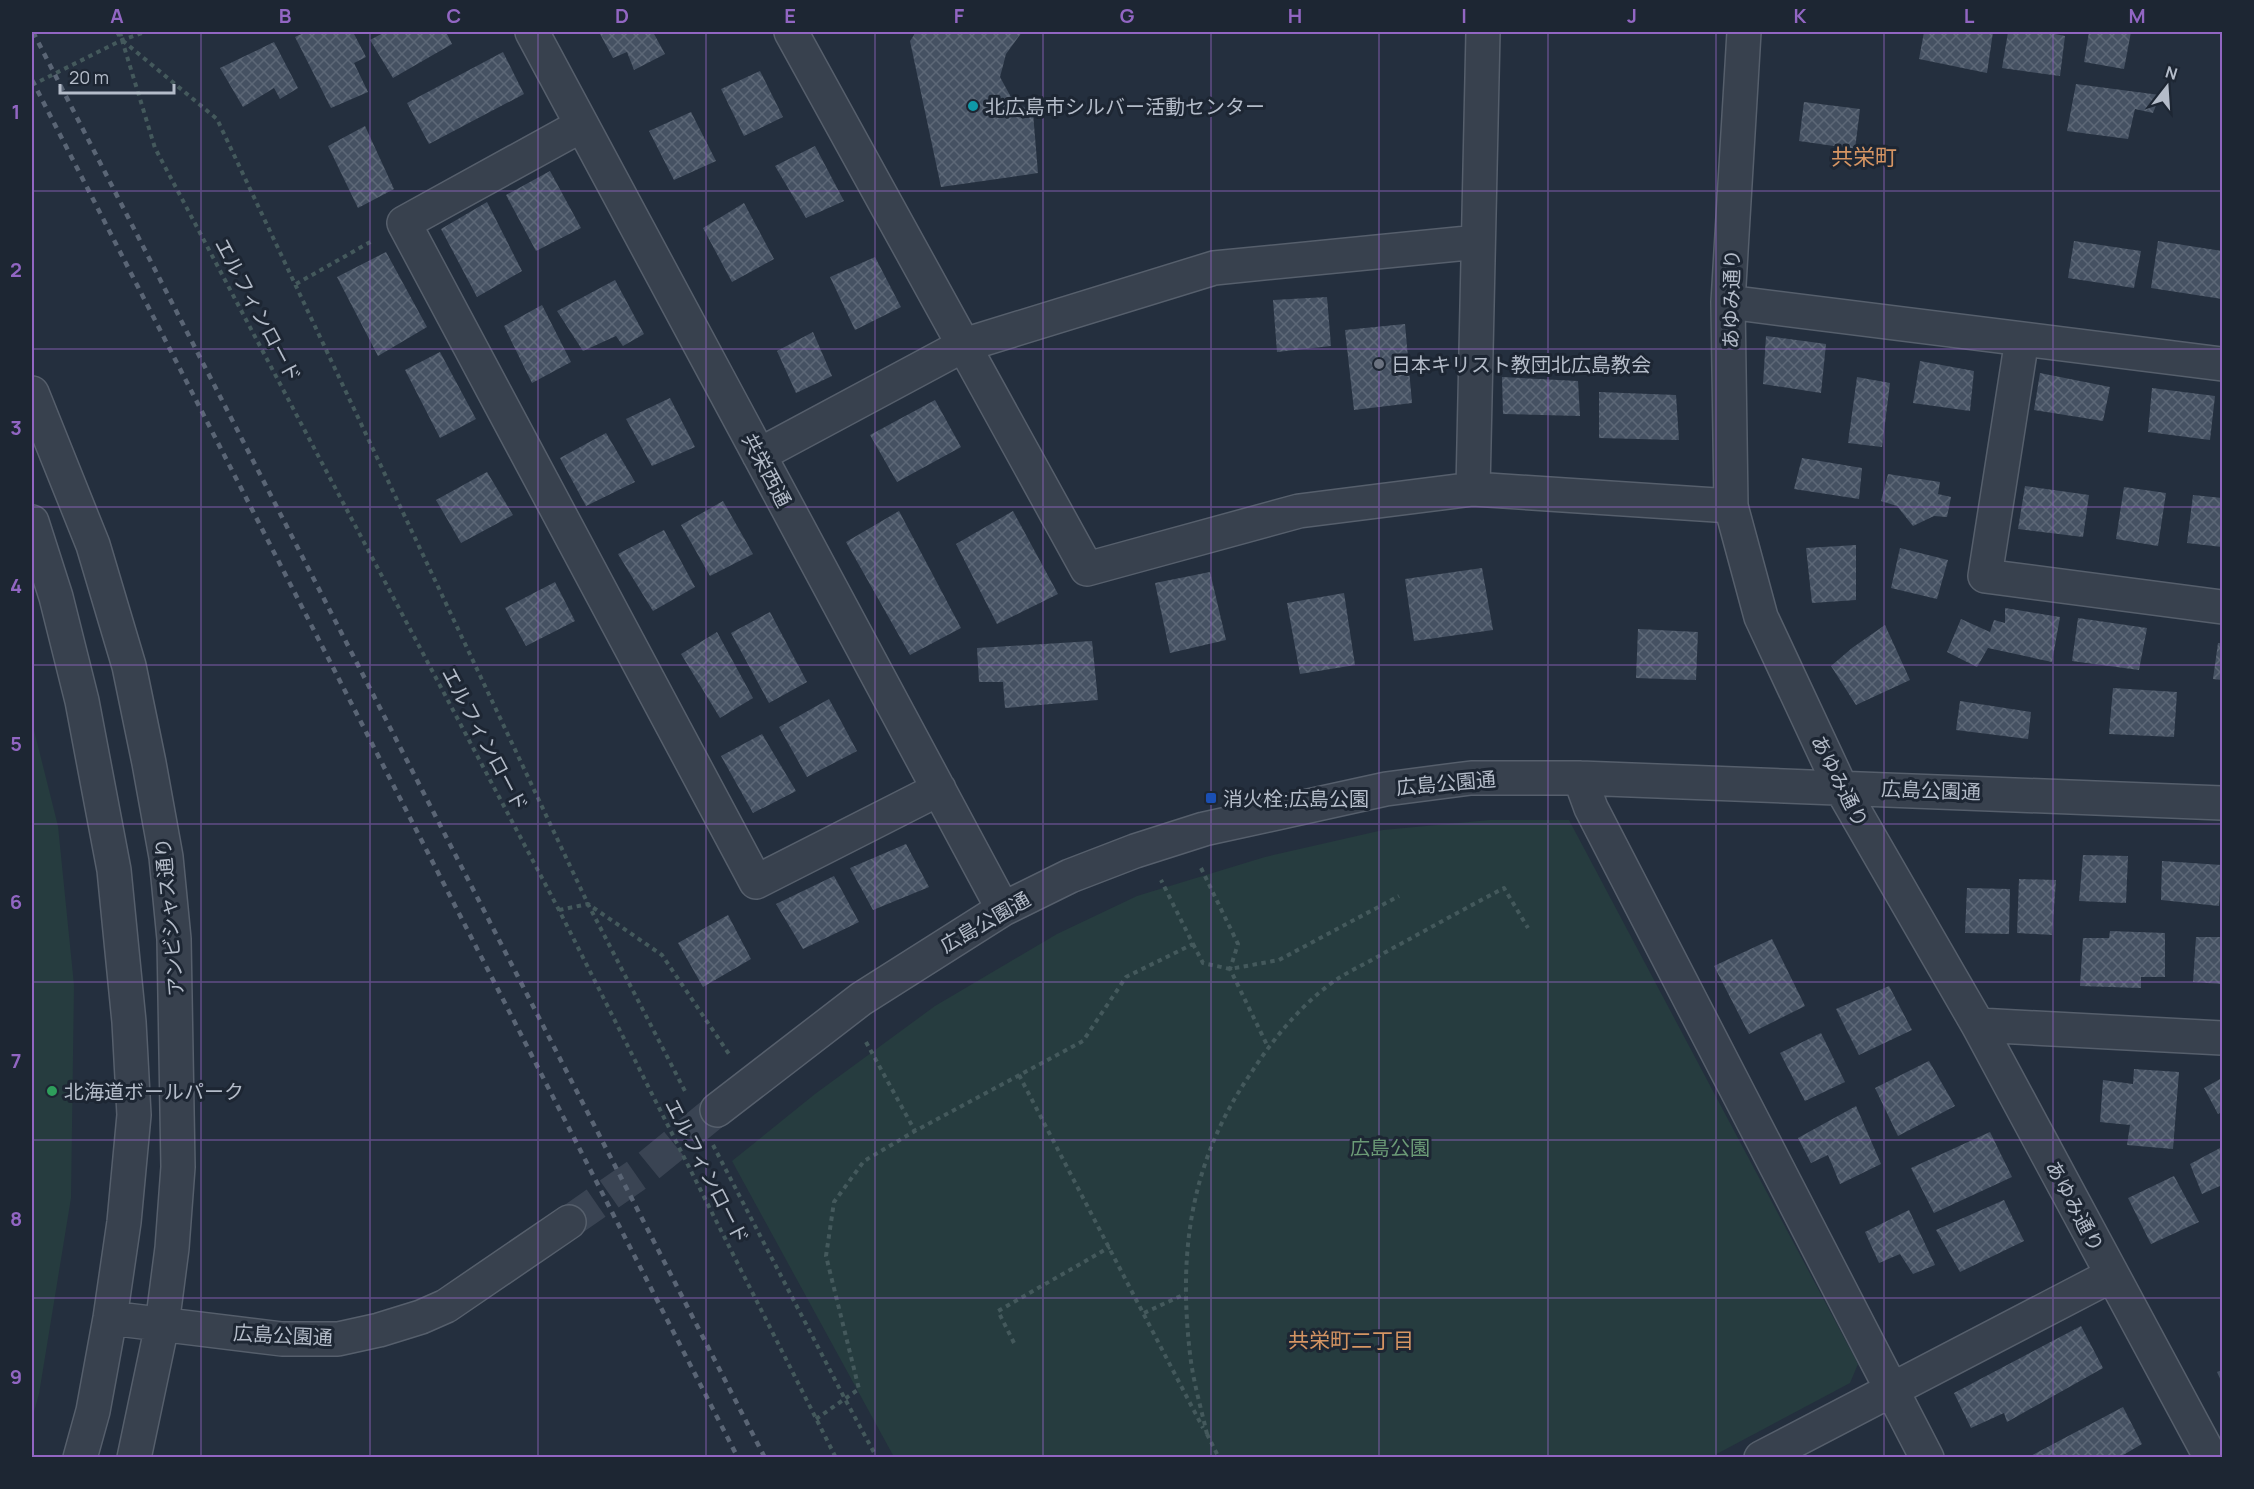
<svg xmlns="http://www.w3.org/2000/svg" width="2254" height="1489" font-family="Manrope,'Noto Sans JP',sans-serif">
	<style>
		.green { fill: #263c3f }
		.building { fill: url(#building-cross-hatch) }
		.lines { fill: none; stroke-linecap: round; stroke-linejoin: round }
		.minor-tunnel { stroke: #3a4453; stroke-width: 33; stroke-dasharray: 33 16; stroke-linecap: butt }
		.minor-casing { stroke: #565f6c; stroke-width: 36 }
		.path { stroke: #44595c; stroke-width: 4; stroke-dasharray: 4.5 4.5; stroke-linecap: butt }
		.minor { stroke: #38414e; stroke-width: 33 }
		.rail { stroke: #5a6575; stroke-width: 4.5; stroke-dasharray: 6 6; stroke-linecap: butt }
		.grid { fill: none; stroke: #9266c3; stroke-width: 1.5; stroke-opacity: 0.55 }
		.culture-dot { fill: #0f9aa8; stroke: #1d2633; stroke-width: 2 }
		.worship-dot { fill: #6b7280; stroke: #1d2633; stroke-width: 2 }
		.transit-dot { fill: #1a4fb4; stroke: #1d2633; stroke-width: 2 }
		.leisure-dot { fill: #2e9e5b; stroke: #1d2633; stroke-width: 2 }
		.labels { text-anchor: middle; dominant-baseline: central; stroke-width: 6; stroke-linejoin: round; paint-order: stroke }
		.poi-label { font-size: 20px; fill: #b4bcc9; stroke: #1d2633; text-anchor: start }
		.street-label { font-size: 20px; fill: #b4bcc9; stroke: #1d2633 }
		.park-label { font-size: 20px; fill: #6b9a76; stroke: #1d2633 }
		.neighbourhood-label { font-size: 21px; fill: #d59563; stroke: #1d2633 }
		.quarter-label { font-size: 22px; fill: #d59563; stroke: #1d2633 }
		.neatline { fill: none; stroke: #9266c3; stroke-width: 2 }
		.grid-label { font-size: 20px; text-anchor: middle; font-weight: bold; fill: #9266c3 }
	</style>
	<defs>
		<pattern id="building-cross-hatch" width="8" height="8" patternUnits="userSpaceOnUse" patternTransform="scale(1.5)"><rect width="8" height="8" fill="#455162"/><path d="M0 0l8 8M0 8l8-8" fill="none" stroke="#5d6877"/></pattern>
	</defs>
	<rect width="100%" height="100%" fill="#242f3e"/>
	<path class="green" d="M32,722l26,104 16,159 -3,213 -32,196 -7,25z
		M1490,820h79l289,544 -8,19 -139,74h-817l-162,-296 83,-67 120,-88 122,-72 80,-38 128,-39 118,-27z"/>
	<path class="building" d="M306,32h47l13,25 -12,6 14,29 -37,16 -36,-71z
		M385,32h61l6,12 -59,34 -23,-38z
		M599,32h54l12,22 -31,16 -7,-18 -14,6z
		M916,32h106l-16,22 -6,23 12,22 21,14 5,60 -97,14 -31,-146z
		M1924,32h69l-6,41 -68,-14z
		M2008,32h37l20,4 -5,40 -58,-8z
		M2089,32h42l-7,37 -40,-7z
		M274,42l24,46 -18,11 -6,-11 -31,19 -23,-39z
		M503,52l21,42 -95,50 -22,-41z
		M760,71l23,46 -39,19 -23,-47z
		M2076,84l84,11 -7,18 -18,-4 -7,30 -61,-8z
		M1804,102l56,7 -5,40 -56,-8z
		M691,112l25,49 -42,19 -25,-49z
		M365,126l29,63 -36,19 -30,-62z
		M815,146l29,55 -38,17 -31,-52z
		M550,171l31,57 -45,23 -30,-56z
		M487,202l35,69 -45,26 -36,-68z
		M744,203l30,56 -42,23 -29,-54z
		M2074,241l67,10 -7,37 -66,-10z
		M2158,241l64,10v48l-71,-11z
		M386,252l41,75 -49,29 -41,-79z
		M875,257l26,50 -46,23 -25,-53z
		M615,280l29,54 -21,12 -7,-10 -33,15 -26,-40z
		M1327,297l4,49 -54,6 -4,-52z
		M542,305l29,57 -39,21 -28,-57z
		M1405,324l7,79 -58,7 -9,-80z
		M813,332l19,44 -36,17 -19,-42z
		M1766,336l60,8 -5,49 -58,-9z
		M440,352l36,67 -36,19 -35,-68z
		M1920,361l54,10 -4,40 -57,-8z
		M2040,373l70,14 -7,34 -69,-11z
		M1502,377l76,4 2,35 -77,-2z
		M1857,377l33,6 -8,64 -34,-4z
		M2152,388l63,8 -5,44 -62,-8z
		M1599,392l77,3 3,45 -80,-2z
		M670,398l25,49 -43,19 -26,-47z
		M935,400l26,47 -64,35 -27,-47z
		M606,433l29,49 -49,24 -26,-48z
		M1802,458l60,10 -3,31 -65,-10z
		M487,472l26,43 -52,28 -25,-43z
		M1888,474l52,8 -2,12 13,3 -4,20 -13,-1 -21,10 -16,-20 -16,-5z
		M2025,486l64,9 -6,42 -65,-8z
		M2124,487l42,6 -8,53 -42,-7z
		M2193,495l29,3v49l-35,-4z
		M723,501l30,53 -43,22 -29,-51z
		M899,511l62,117 -51,27 -64,-113z
		M1013,511l45,83 -61,30 -41,-80z
		M664,530l31,57 -42,24 -35,-57z
		M1856,545v55l-44,3 -6,-55z
		M1900,548l48,12 -11,39 -46,-11z
		M1482,568l11,62 -79,11 -9,-62z
		M1210,572l16,68 -56,13 -15,-70z
		M555,582l20,39 -49,25 -21,-38z
		M1344,593l11,72 -55,9 -13,-71z
		M2005,608l55,9 -8,45 -64,-14 -11,19 -30,-15 14,-33 29,13 4,-12 11,3z
		M770,612l37,70 -38,21 -38,-70z
		M2078,618l69,10 -8,42 -67,-9z
		M1885,625l25,55 -54,25 -25,-39 21,-18z
		M1638,629l60,3 -2,48 -60,-2z
		M717,632l36,66 -33,20 -39,-64z
		M1092,641l6,59 -93,8 -2,-26h-24l-2,-34z
		M2218,643h4v37l-9,-1z
		M2113,688l64,4 -3,45 -65,-3z
		M829,699l28,52 -50,26 -28,-50z
		M1960,701l71,11 -3,27 -72,-9z
		M762,734l34,57 -43,22 -32,-57z
		M906,844l23,43 -56,23 -23,-42z
		M2083,855l45,1 -2,47 -47,-2z
		M2162,861l60,4 -3,41 -58,-6z
		M834,876l25,46 -56,27 -27,-45z
		M2019,879l37,1 -4,55 -35,-2z
		M1967,888l43,1 -1,45 -44,-1z
		M728,915l23,44 -48,28 -25,-44z
		M2110,931l55,2v44h-24v11l-61,-2 3,-48h26z
		M2196,937h25l1,47 -29,-2z
		M1772,939l33,67 -56,28 -35,-68z
		M1889,986l23,44 -53,25 -23,-46z
		M1821,1033l24,49 -40,19 -25,-48z
		M1929,1061l26,45 -57,30 -23,-48z
		M2134,1069l45,3 -6,77 -46,-4 3,-20 -30,-3 3,-42 30,4z
		M2222,1078v34l-4,2 -14,-26z
		M1856,1106l25,58 -41,20 -12,-29 -17,8 -13,-25z
		M1990,1132l22,45 -78,36 -23,-45z
		M2222,1147v38l-20,9 -12,-30z
		M2174,1176l25,46 -48,22 -23,-46z
		M2004,1200l20,41 -64,31 -24,-42z
		M1909,1210l26,55 -22,9 -13,-20 -21,9 -14,-31z
		M2081,1326l22,42 -96,54 -3,-9 -33,15 -17,-35z
		M2222,1370v13l-5,-11z
		M2123,1407l19,37 -24,14h-91z"/>
	<g class="lines">
		<path class="minor-tunnel" d="M569,1222l72,-50 76,-62"/>
		<g class="minor-casing">
			<path id="minor" d="M532,32l471,877
				M791,32l296,537 212,-58 174,-22 258,17
				M1744,32l-16,270 3,204 30,111 79,169 138,239 233,433
				M582,125l-178,98 352,659 183,-93
				M1728,302l494,62
				M2022,339l-37,237 237,31
				M32,393l61,152 36,121 20,97 17,94 8,82 4,228 -6,81 -10,77 -28,133
				M759,455l205,-110 250,-77 264,-26
				M1473,489l10,-457
				M32,522l24,75 26,104 32,169 15,152 5,93 -10,107 -14,96 -17,93 -13,47
				M1580,778l11,30 336,650
				M1978,1025l244,13
				M717,1110l144,-111 142,-90 67,-33 65,-25 69,-22 182,-40 85,-11h109l642,25
				M110,1318l172,21h56l41,-9 42,-13 25,-11 123,-84
				M1761,1458l351,-183"/>
		</g>
		<path class="path" d="M117,32l5,8 33,108 404,762 277,548
			M120,32l2,8 95,79 371,785 98,189
			M32,85l90,-45 23,-8
			M296,284l76,-43
			M1201,868l37,76 -8,25 38,78
			M559,910l29,-6 74,51 67,99
			M1193,944l10,19 27,6 49,-9 120,-64
			M866,1042l49,89
			M1019,1075l184,353
			M713,1145l132,254 32,59
			M1144,1313l41,-19
			M1014,1343l-16,-32 112,-64
			M816,1419l43,-30 -33,-133 8,-54 30,-41 51,-30 168,-90 43,-64 67,-33 -32,-64
			M1207,1434c-6,-26 -14,-53 -17,-80 -12,-104 1,-194 61,-281 22,-34 49,-67 82,-91 15,-11 35,-19 51,-29 40,-22 80,-44 120,-65l24,40
			M1207,1434l12,24"/>
		<use href="#minor" class="minor"/>
		<path class="rail" d="M33,32l732,1426
			M32,80l706,1378"/>
	</g>
	<path class="grid" d="M201,32v1426M370,32v1426M538,32v1426M706,32v1426M875,32v1426M1043,32v1426M1211,32v1426M1379,32v1426M1548,32v1426M1716,32v1426M1884,32v1426M2053,32v1426M32,191h2190M32,349h2190M32,507h2190M32,665h2190M32,824h2190M32,982h2190M32,1140h2190M32,1298h2190"/>
	<circle class="culture-dot" cx="973" cy="106" r="6"/>
	<circle class="worship-dot" cx="1379" cy="364" r="6"/>
	<rect class="transit-dot" x="1205" y="792" width="12" height="12" rx="3"/>
	<circle class="leisure-dot" cx="52" cy="1091" r="6"/>
	<g class="labels">
		<g class="poi-label">
			<text x="985" y="106">北広島市シルバー活動センター</text>
			<text x="1391" y="364">日本キリスト教団北広島教会</text>
			<text x="1223" y="798">消火栓;広島公園</text>
			<text x="64" y="1091">北海道ボールパーク</text>
		</g>
		<g class="street-label">
			<text transform="translate(1731 299) rotate(-89)">あゆみ通り</text>
			<text transform="translate(258 310) rotate(62)">エルフィンロード</text>
			<text transform="translate(767 470) rotate(62)">共栄西通</text>
			<text transform="translate(485 739) rotate(62)">エルフィンロード</text>
			<text transform="translate(1840 781) rotate(63)">あゆみ通り</text>
			<text transform="translate(1446 783) rotate(-5)">広島公園通</text>
			<text transform="translate(1931 790) rotate(2)">広島公園通</text>
			<text transform="translate(169 917) rotate(-95)">アンビシャス通り</text>
			<text transform="translate(985 922) rotate(-30)">広島公園通</text>
			<text transform="translate(707 1171) rotate(63)">エルフィンロード</text>
			<text transform="translate(2075 1206) rotate(62)">あゆみ通り</text>
			<text transform="translate(283 1335) rotate(3)">広島公園通</text>
		</g>
		<g class="park-label">
			<text x="1390" y="1147">広島公園</text>
		</g>
		<g class="neighbourhood-label">
			<text x="1351" y="1340">共栄町二丁目</text>
		</g>
		<g class="quarter-label">
			<text x="1864" y="157">共栄町</text>
		</g>
	</g>
	<rect width="2254" height="1489" fill="none" stroke="#1d2633" stroke-width="66"/>
	<g transform="translate(2167 87) rotate(17)" stroke="#1d2633" stroke-width="4.5" paint-order="stroke">
	<path d="M0-4.5L10 22L0 15L-10 22Z" fill="#b4bcc9"/>
	<text y="-9" font-size="16" font-weight="bold" text-anchor="middle" fill="#b4bcc9">N</text>
	</g>
	<path d="M60 84v9h114v-9" fill="none" stroke="#b4bcc9" stroke-width="3"/>
	<text x="69" y="84" font-size="18" fill="#b4bcc9" stroke="#1d2633" stroke-width="4.5" paint-order="stroke">20 m</text>
	<rect x="33" y="33" width="2188" height="1423" class="neatline"/>
	<g class="grid-label">
		<text x="117" y="23">A</text>
		<text x="285" y="23">B</text>
		<text x="454" y="23">C</text>
		<text x="622" y="23">D</text>
		<text x="790" y="23">E</text>
		<text x="959" y="23">F</text>
		<text x="1127" y="23">G</text>
		<text x="1295" y="23">H</text>
		<text x="1464" y="23">I</text>
		<text x="1632" y="23">J</text>
		<text x="1800" y="23">K</text>
		<text x="1969" y="23">L</text>
		<text x="2137" y="23">M</text>
		<text x="16" y="119">1</text>
		<text x="16" y="277">2</text>
		<text x="16" y="435">3</text>
		<text x="16" y="593">4</text>
		<text x="16" y="751">5</text>
		<text x="16" y="909">6</text>
		<text x="16" y="1068">7</text>
		<text x="16" y="1226">8</text>
		<text x="16" y="1384">9</text>
	</g>
</svg>
